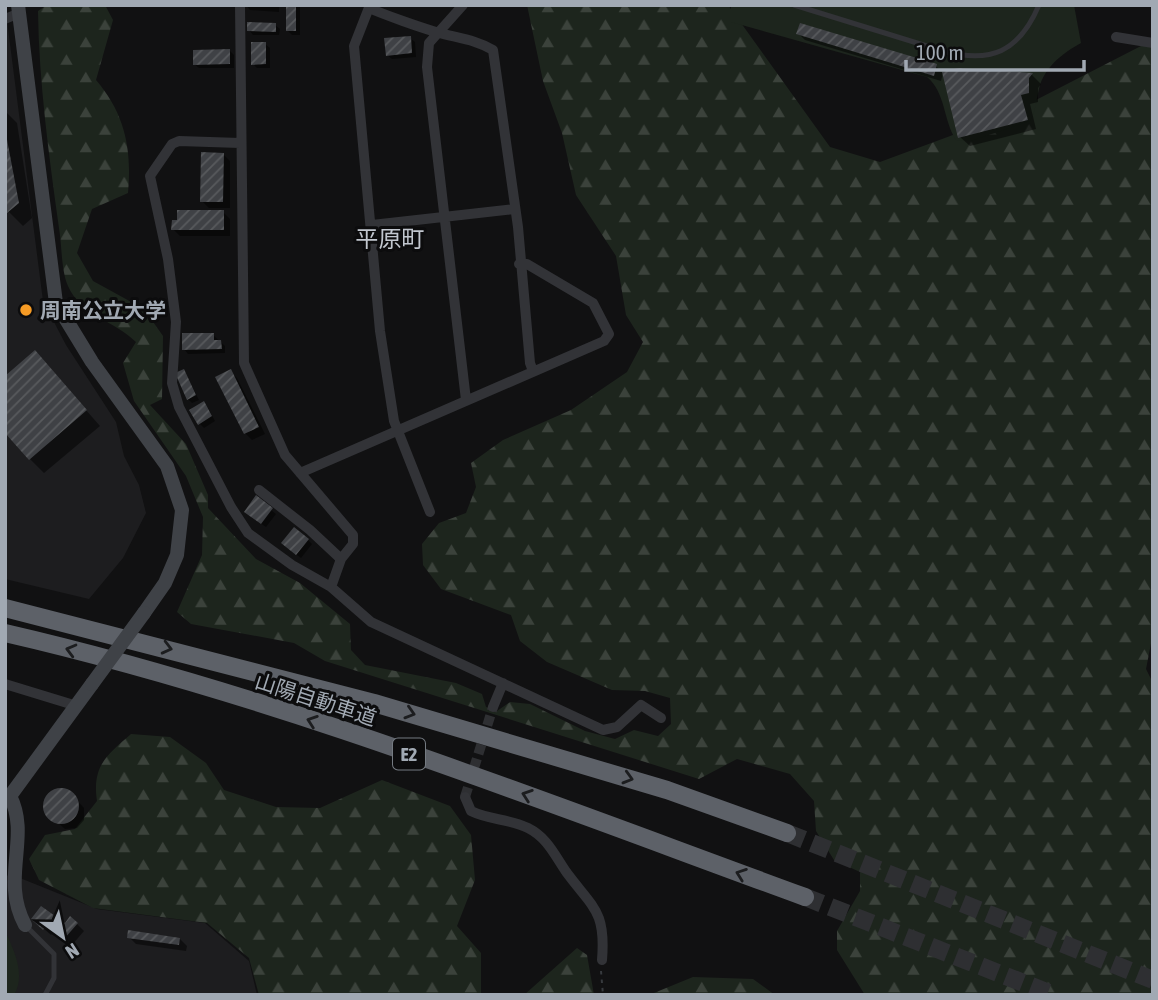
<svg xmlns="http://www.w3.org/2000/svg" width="1158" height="1000" font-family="'Asap Condensed','Noto Sans JP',sans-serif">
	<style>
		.built { fill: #1d1d1f }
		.forest { fill: url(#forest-firs) }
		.pitch { fill: #1d251d }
		.shadow { fill: #0007 }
		.building { fill: url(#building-hatch) }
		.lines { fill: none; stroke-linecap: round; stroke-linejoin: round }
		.street-tunnel { stroke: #2e2f32; stroke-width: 10; stroke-dasharray: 10 5; stroke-linecap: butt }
		.highway-tunnel { stroke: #2e2f32; stroke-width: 18; stroke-dasharray: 18 9; stroke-linecap: butt }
		.path { stroke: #373a3e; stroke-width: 2; stroke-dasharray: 3.5 5; stroke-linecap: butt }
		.lane { stroke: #323337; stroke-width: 5 }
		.street { stroke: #323337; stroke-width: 10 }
		.secondary { stroke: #3f4247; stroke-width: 14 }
		.highway { stroke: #5d6168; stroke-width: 18 }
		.secondary-bridge { stroke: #3f4247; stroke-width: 14 }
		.oneway { stroke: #1c1d1f }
		.poi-dot { fill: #f69b25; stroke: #0c0c0d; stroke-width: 2.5 }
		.labels { text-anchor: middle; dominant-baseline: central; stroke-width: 6; stroke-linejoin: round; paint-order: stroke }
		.shield { fill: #0c0c0d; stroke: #747a81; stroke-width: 2 }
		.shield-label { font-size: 19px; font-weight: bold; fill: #a1a9b3 }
		.poi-label { font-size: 21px; font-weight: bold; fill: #a1a9b3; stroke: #0c0c0d; text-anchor: start }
		.street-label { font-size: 21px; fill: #a1a9b3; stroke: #0c0c0d }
		.neighbourhood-label { font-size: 23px; fill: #c2c7cf; stroke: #0c0c0d }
	</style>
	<defs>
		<pattern id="forest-firs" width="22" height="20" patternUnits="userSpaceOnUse" patternTransform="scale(1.75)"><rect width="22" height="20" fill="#1d251d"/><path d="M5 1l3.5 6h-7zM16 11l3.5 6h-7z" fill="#3b423b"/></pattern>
		<pattern id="building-hatch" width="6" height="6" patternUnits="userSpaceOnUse" patternTransform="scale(1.75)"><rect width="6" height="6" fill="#3f4145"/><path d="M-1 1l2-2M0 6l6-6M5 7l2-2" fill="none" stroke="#585a5d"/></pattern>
	</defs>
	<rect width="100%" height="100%" fill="#111112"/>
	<path class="built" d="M5,5l38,296 23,44 50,77 8,34 15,29 7,28 -23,45 -34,41 -84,-20z
		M5,875l15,3 77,31 108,14 44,38 8,34h-252z"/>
	<path class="forest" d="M47,5h58l8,15 -17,60c29,34 36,69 32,113l-36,16 -15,44 16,28 51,28 19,27 -1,63 -12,6 36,39 22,51v13l48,51 44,24 50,41 1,26 14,15 91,18 26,11 4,13 11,4 13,-9 20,2 55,27 30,8 19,-9 24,6 13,-12 -1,-26 -25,-7 -33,-1 -65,-28 -27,-21 -9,-26 -70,-26 -18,-24 -1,-21 17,-21 27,-10 10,-26 -5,-24 32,-23 68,-30 56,-38 16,-30 -17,-27 -10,-59 -40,-61 -14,-62 -19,-52 -16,-76h201l102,142 50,15 127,-47 134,-69 12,-2v589l-7,36 7,14v312h-288l-28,-45v-19l23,-40v-19l-26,-12 -18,-29 -2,-30 -24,-27 -53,-15 -38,20 -374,-118 -31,-18 -103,-19 -14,-12 25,-57 1,-38 -17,-41 -52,-75 -11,-38 13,-21c-20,-20 -56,-28 -68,-56 -7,-16 -6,-41 -9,-58 -10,-72 -20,-145 -21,-217z
		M131,734l39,3 36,26 18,27 52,17 44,1 62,-28 68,26 21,29 4,45 -18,46 24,27v40l11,2h-233l-10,-37 -42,-35 -114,-15 -54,-28 -10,-21 16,-24 30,-6 22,-28c-5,-35 9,-45 34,-67z
		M577,948l10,7 7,40h-70z
		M693,977l60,2 22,16h-126z"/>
	<path class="pitch" d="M731,5h343l7,38c-18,10 -37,24 -42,46 -3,12 -3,21 -9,32l-59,20 -15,-1c-13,-20 -10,-47 -29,-63l-196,-55z
		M5,931c9,19 21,44 9,64h-9z"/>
	<path class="shadow" d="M246,5h33v7l-29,-2z
		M288,5l12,2v28h-8l-4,-4z
		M275,25l5,4 -1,6h-26l-4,-5z
		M798,33l138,33 7,7 -2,8 -136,-41z
		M410,38l5,4 1,15 -24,2 -5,-4z
		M265,44l5,4v20h-13l-4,-4z
		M230,51l4,4v13h-35l-5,-4z
		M959,70l73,5 9,9 -3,4v14l-8,2 6,25 -66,17 -10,-9z
		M5,111l12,12 15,95 -9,8 -18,-18z
		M223,154l7,7v47h-21l-7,-7z
		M223,212l7,7v17h-50l-7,-7z
		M213,335l12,11v7l-37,1 -4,-5z
		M35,352l65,74 -56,47 -14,-14z
		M184,371l15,29 -7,3 -4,-4z
		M230,371l7,7 28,56 -13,6 -7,-7z
		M208,408l7,13 -11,7 -4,-4z
		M256,498l20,16 -10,13 -16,-11z
		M308,540l4,4 -11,14 -14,-11z
		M53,792h16l15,16v12l-7,8 -12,1 -18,-16 -1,-12z
		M33,919l44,5 7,7 -12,14 -17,-15 -4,5z
		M129,937l51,2 7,7 -1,5 -50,-7z"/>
	<path class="building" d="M286,5h10v26h-10z
		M247,22l29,1v9l-29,-1z
		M800,23l137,41 -3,12 -138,-42z
		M411,36l1,17 -26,3 -2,-18z
		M251,42h15v22l-15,1z
		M230,49v15l-37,1v-15z
		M958,68l75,5 -4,5v15l-8,2 7,25 -70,18 -16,-66z
		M5,129l14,74 -12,10 -2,-2z
		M201,152l23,1 -1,49h-23z
		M177,210h47v20h-53l1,-10h5z
		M182,333h32v7h7l1,9 -40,1z
		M35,350l52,60 -58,50 -24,-27v-57z
		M184,369l12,26 -9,5 -12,-27z
		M231,369l28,58 -15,7 -29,-57z
		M204,401l8,15 -14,9 -9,-15z
		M256,495l17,13 -12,16 -17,-12z
		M294,527l15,12 -13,16 -15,-12z
		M43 806a18 18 0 1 1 36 0a18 18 0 1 1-36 0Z
		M41,906l24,17 5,-7 8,7 -14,16 -17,-14 -4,5 -12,-11z
		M128,930l52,8 -1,7 -52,-7z"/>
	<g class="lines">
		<path class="street-tunnel" d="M465,797l28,-90"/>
		<path class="highway-tunnel" d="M787,833l366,147
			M805,897l249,98"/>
		<path class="path" d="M601,971l2,24"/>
		<path class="lane" d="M794,5l149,46c48,13 76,1 96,-46
			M25,925l29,29v24l-9,17"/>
		<path class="street" d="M240,5l4,358 41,92 68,80v9l-12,15 -10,28
			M370,5l-16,41 26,285 14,90 36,91
			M463,5l-34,38 -2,24 39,333
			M369,8c16,7 50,19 67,24 20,6 39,7 57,18l25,177 12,136 3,8
			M5,19l12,-5
			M1116,37l37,6
			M240,143l-61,-2 -7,3 -22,32 18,83 8,63 -4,61 7,24 52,100 17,26 44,32 39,22 40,35 232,108 14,-3 24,-22 20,13
			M372,225l142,-16
			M300,473l304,-132 5,-7 -16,-31 -66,-39h-8
			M259,490l51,40 31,29
			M5,684l72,22
			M493,707l10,-24
			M465,797l6,14c18,9 39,8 57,17 20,10 27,28 39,45 26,35 39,38 35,87"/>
		<path class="secondary" d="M18,5l38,298 36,59 75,104 15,44 -5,45 -12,28 -21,30
			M25,925c-25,-46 6,-88 -15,-129l82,-112"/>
		<path class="highway" d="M5,608l369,95 293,87 120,43
			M5,633c274,63 537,168 800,264"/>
		<path class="secondary-bridge" d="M92,684l52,-71"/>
	</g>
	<defs><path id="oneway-chevron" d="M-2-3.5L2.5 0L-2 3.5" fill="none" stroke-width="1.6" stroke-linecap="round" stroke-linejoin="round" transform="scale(1.75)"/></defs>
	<g class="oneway">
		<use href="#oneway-chevron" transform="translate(167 648) rotate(14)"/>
		<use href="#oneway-chevron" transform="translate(71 650) rotate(-165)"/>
		<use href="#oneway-chevron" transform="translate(410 713) rotate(17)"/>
		<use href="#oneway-chevron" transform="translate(312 721) rotate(-161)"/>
		<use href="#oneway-chevron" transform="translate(628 778) rotate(16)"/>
		<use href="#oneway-chevron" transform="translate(527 795) rotate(-161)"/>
		<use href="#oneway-chevron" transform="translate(741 874) rotate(-160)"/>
	</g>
	<circle class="poi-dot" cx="26" cy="310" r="7"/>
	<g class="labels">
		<rect class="shield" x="393" y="738.5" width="32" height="31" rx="5"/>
		<g class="shield-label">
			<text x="409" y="754">E2</text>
		</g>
		<g class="poi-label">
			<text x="40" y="310">周南公立大学</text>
		</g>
		<g class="street-label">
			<text transform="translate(316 699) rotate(18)">山陽自動車道</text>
		</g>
		<g class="neighbourhood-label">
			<text x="390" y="239">平原町</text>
		</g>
	</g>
	<rect width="1158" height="1000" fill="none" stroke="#a1a9b3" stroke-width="14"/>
	<g transform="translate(63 937) rotate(147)" stroke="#0c0c0d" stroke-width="5" paint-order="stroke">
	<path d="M0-5L12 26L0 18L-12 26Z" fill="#a1a9b3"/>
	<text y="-10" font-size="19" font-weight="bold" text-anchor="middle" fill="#a1a9b3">N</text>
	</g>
	<path d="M906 60v10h178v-10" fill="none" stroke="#a1a9b3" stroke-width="3.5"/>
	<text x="916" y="60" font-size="21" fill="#a1a9b3" stroke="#0c0c0d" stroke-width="5" paint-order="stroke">100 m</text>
</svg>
